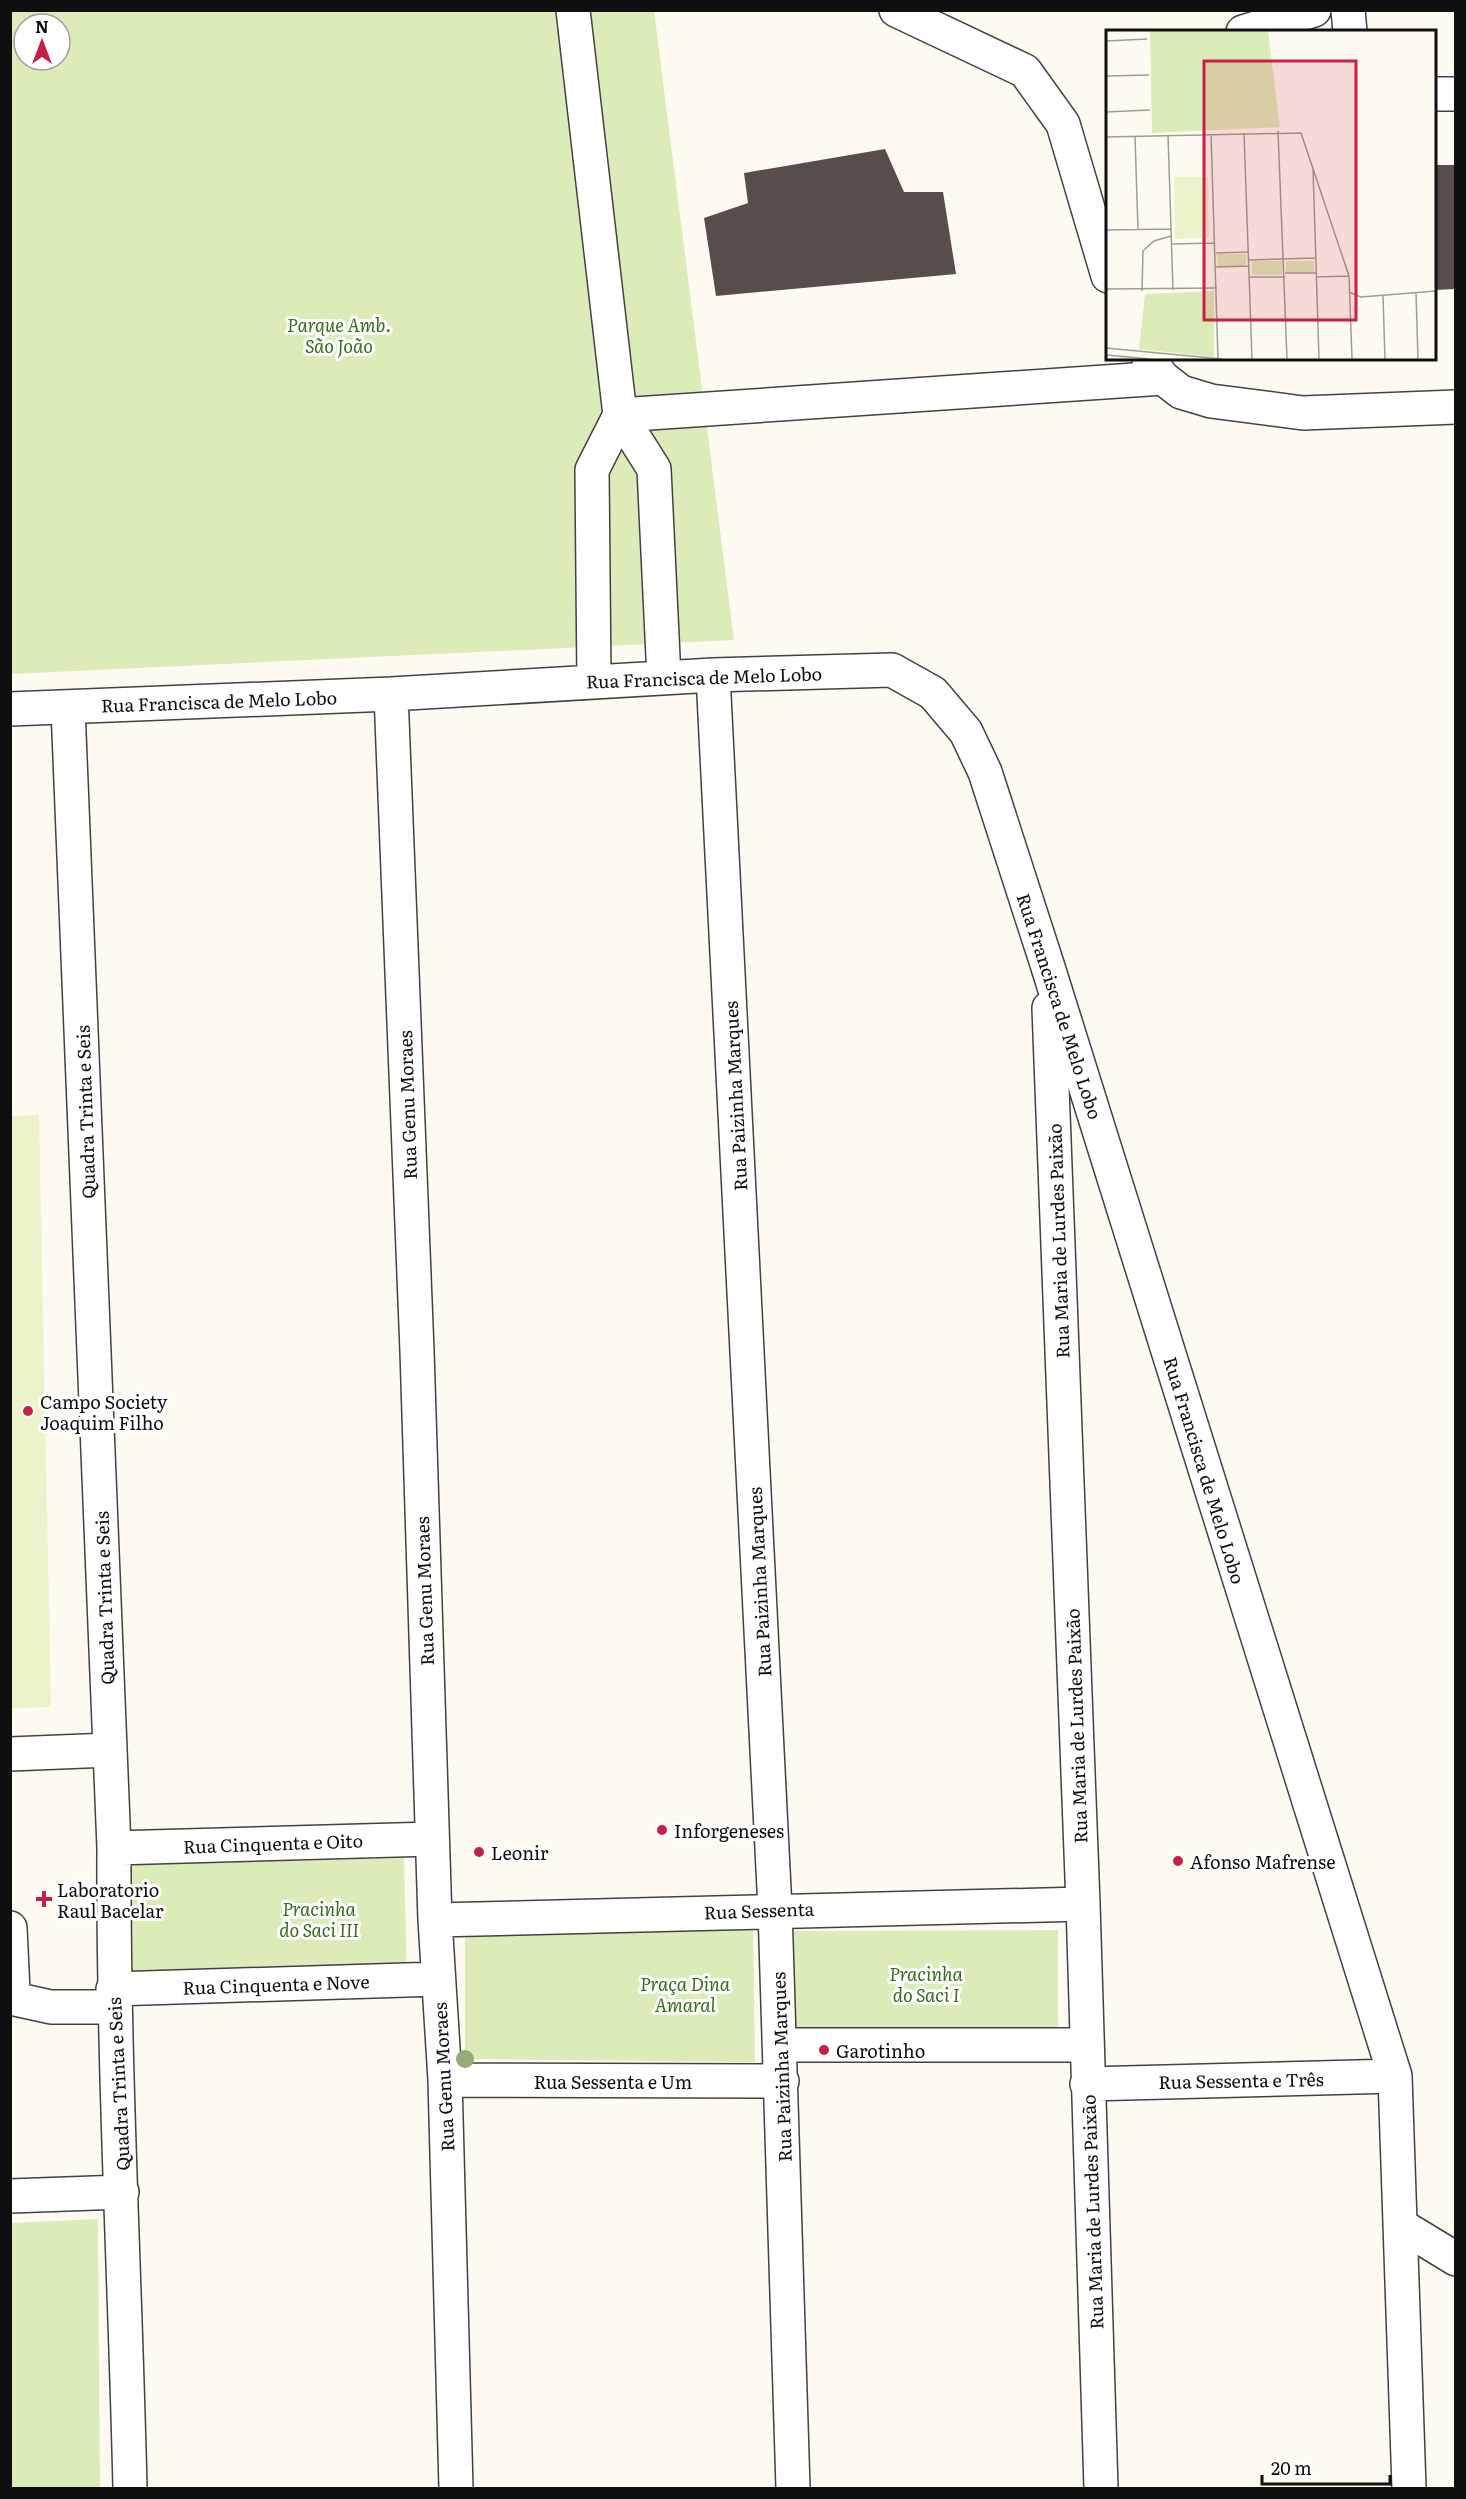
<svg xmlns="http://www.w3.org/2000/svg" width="1466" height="2499" font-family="Literata,serif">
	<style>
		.green { fill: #dcecb8; fill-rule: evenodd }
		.pitch { fill: #ecf2ca }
		.building { fill: #584d4a }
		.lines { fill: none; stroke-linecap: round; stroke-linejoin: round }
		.minor-casing { stroke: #424242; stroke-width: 36 }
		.minor { stroke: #fff; stroke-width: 33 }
		.tree { fill: #93ab7b }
		.poi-dot { fill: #c62045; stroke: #fff; stroke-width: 2 }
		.labels { text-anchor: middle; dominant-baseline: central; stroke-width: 6; stroke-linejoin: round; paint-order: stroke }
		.park-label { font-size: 18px; font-style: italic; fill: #3a6a1b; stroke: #fff }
		.street-label { font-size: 18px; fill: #0f0f0f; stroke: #fff }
		.poi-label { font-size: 18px; fill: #0f0f0f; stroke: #fff; text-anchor: start }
		.inset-road { fill: none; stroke: #9f9c97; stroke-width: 1.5 }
		.view { fill: #c62045; fill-opacity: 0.15; stroke: #c62045; stroke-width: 3 }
		.inset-edge { fill: none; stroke: #0f0f0f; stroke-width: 3 }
	</style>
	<rect width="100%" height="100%" fill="#fffaf1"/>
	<path class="green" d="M10,11h644l80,629 -723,34zM24,24h36v36h-36z
		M404,1858l3,116 -274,7 -3,-116z
		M753,1924l2,138 -290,-3v-129z
		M1058,1930v105h-264v-104z
		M98,2219l2,269h-89v-265z"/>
	<path class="pitch" d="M39,1115l12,592 -40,1v-592z"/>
	<path class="building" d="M885,149l19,43h39l13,82 -240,22 -12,-78 44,-15 -4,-30z
		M1434,165h22v124l-22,1z"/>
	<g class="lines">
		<g class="minor-casing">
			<path id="minor" d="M573,10l47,405 34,54 10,209
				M896,10l129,61 38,53 45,152
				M1348,10l2,22
				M1243,32l71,-22
				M1434,94h22
				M1149,360l14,18 18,14 30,9 92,12 153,-6
				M620,415l543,-37
				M713,675l62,1234 18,579
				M594,682l-2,-212 28,-55
				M391,694l26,657 18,569 10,160 11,408
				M68,708l46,1140c-1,214 11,427 16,640
				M10,709l381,-15 322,-19 179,-5 41,23 33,39 19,40 62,192 348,1112 14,412
				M1049,1008l34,896 18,584
				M10,1754l100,-4
				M114,1848l318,-9
				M435,1920l648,-16
				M10,1928l3,63 6,9 32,7h63
				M113,1989l325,-10
				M780,2045h306
				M445,2080l337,1
				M1087,2084l308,-8
				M10,2196l112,-4
				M1400,2225l56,34"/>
		</g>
		<use href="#minor" class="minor"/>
	</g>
	<circle class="tree" cx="465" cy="2059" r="9"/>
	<g class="poi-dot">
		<circle cx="28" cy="1411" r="6"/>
		<circle cx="662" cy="1830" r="6"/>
		<circle cx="479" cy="1852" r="6"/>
		<circle cx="1178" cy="1861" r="6"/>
		<path d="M41 1890h6v6h6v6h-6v6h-6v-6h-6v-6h6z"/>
		<circle cx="824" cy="2050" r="6"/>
	</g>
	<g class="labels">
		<g class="park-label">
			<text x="339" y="324">Parque Amb.<tspan x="339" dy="21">São João</tspan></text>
			<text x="319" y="1908">Pracinha<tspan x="319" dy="21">do Saci III</tspan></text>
			<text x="926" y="1973">Pracinha<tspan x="926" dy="21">do Saci I</tspan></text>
			<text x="685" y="1983">Praça Dina<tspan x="685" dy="21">Amaral</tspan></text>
		</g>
		<g class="street-label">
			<text transform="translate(704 677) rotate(-2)">Rua Francisca de Melo Lobo</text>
			<text transform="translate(219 701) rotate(-2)">Rua Francisca de Melo Lobo</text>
			<text transform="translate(1060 1006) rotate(72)">Rua Francisca de Melo Lobo</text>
			<text transform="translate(735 1096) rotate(-93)">Rua Paizinha Marques</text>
			<text transform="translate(407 1105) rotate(-92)">Rua Genu Moraes</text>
			<text transform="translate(85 1112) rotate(-92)">Quadra Trinta e Seis</text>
			<text transform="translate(1058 1241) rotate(-92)">Rua Maria de Lurdes Paixão</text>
			<text transform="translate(1205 1470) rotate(73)">Rua Francisca de Melo Lobo</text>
			<text transform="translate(759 1582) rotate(-93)">Rua Paizinha Marques</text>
			<text transform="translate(424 1591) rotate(-92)">Rua Genu Moraes</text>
			<text transform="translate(104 1598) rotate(-92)">Quadra Trinta e Seis</text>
			<text transform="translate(1076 1726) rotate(-92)">Rua Maria de Lurdes Paixão</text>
			<text transform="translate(273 1843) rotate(-2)">Rua Cinquenta e Oito</text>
			<text transform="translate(759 1910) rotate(-2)">Rua Sessenta</text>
			<text transform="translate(276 1984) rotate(-2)">Rua Cinquenta e Nove</text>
			<text transform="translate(781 2067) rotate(-92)">Rua Paizinha Marques</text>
			<text transform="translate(443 2077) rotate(-93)">Rua Genu Moraes</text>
			<text transform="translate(1241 2080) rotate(-1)">Rua Sessenta e Três</text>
			<text x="613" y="2081">Rua Sessenta e Um</text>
			<text transform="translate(118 2084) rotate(-93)">Quadra Trinta e Seis</text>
			<text transform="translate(1092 2212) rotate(-92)">Rua Maria de Lurdes Paixão</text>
		</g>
		<g class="poi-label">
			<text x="40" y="1401">Campo Society<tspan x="40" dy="21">Joaquim Filho</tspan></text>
			<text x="674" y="1830">Inforgeneses</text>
			<text x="491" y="1852">Leonir</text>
			<text x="1190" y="1861">Afonso Mafrense</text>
			<text x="57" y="1889">Laboratorio<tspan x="57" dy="21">Raul Bacelar</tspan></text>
			<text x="836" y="2050">Garotinho</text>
		</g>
	</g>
	<g transform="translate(1106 30)">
		<rect width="330" height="330" fill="#fffaf1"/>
		<path d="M44,1h118l12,96 -128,6zM111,224h29v12l-28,1zM146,231h30v14h-30zM180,231h28v11h-28zM108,261v66l-75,-8 6,-55z" fill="#dcecb8"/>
		<path d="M68,147h34l1,61 -34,1z" fill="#ecf2ca"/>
		<path class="inset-road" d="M0,11l41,-2M0,46l43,-1M0,82l44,-2M172,101l9,228M138,103l8,226M105,104l7,225M62,105l5,155M29,106l3,94M0,107l195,-4 48,143 3,83M207,139l6,190M0,200l65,-1M66,214l43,-1M110,223l33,-1M143,230l67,-2M110,237l33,-1M179,243h32M144,247h35M211,247l32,-1M0,259l111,-1M36,261l1,-40 11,-10 17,-5M243,262l12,5 75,-6M310,263l2,66M277,266l2,63M0,318l116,11M0,325l44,4"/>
		<path class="view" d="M98,31h152v259h-152z"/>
		<rect width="330" height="330" class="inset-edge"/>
	</g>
	<rect width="1466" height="2499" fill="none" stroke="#0f0f0f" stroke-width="24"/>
	<g transform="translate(42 42)"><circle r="28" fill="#ffffff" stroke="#9f9f9f" stroke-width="1.5"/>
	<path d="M0-4.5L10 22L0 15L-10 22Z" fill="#c62045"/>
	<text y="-9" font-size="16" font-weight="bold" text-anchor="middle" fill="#0f0f0f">N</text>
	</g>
	<path d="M1262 2475v9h128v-9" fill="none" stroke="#0f0f0f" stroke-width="3"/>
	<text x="1271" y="2475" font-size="18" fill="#0f0f0f" stroke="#ffffff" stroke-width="4.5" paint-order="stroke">20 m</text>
</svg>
